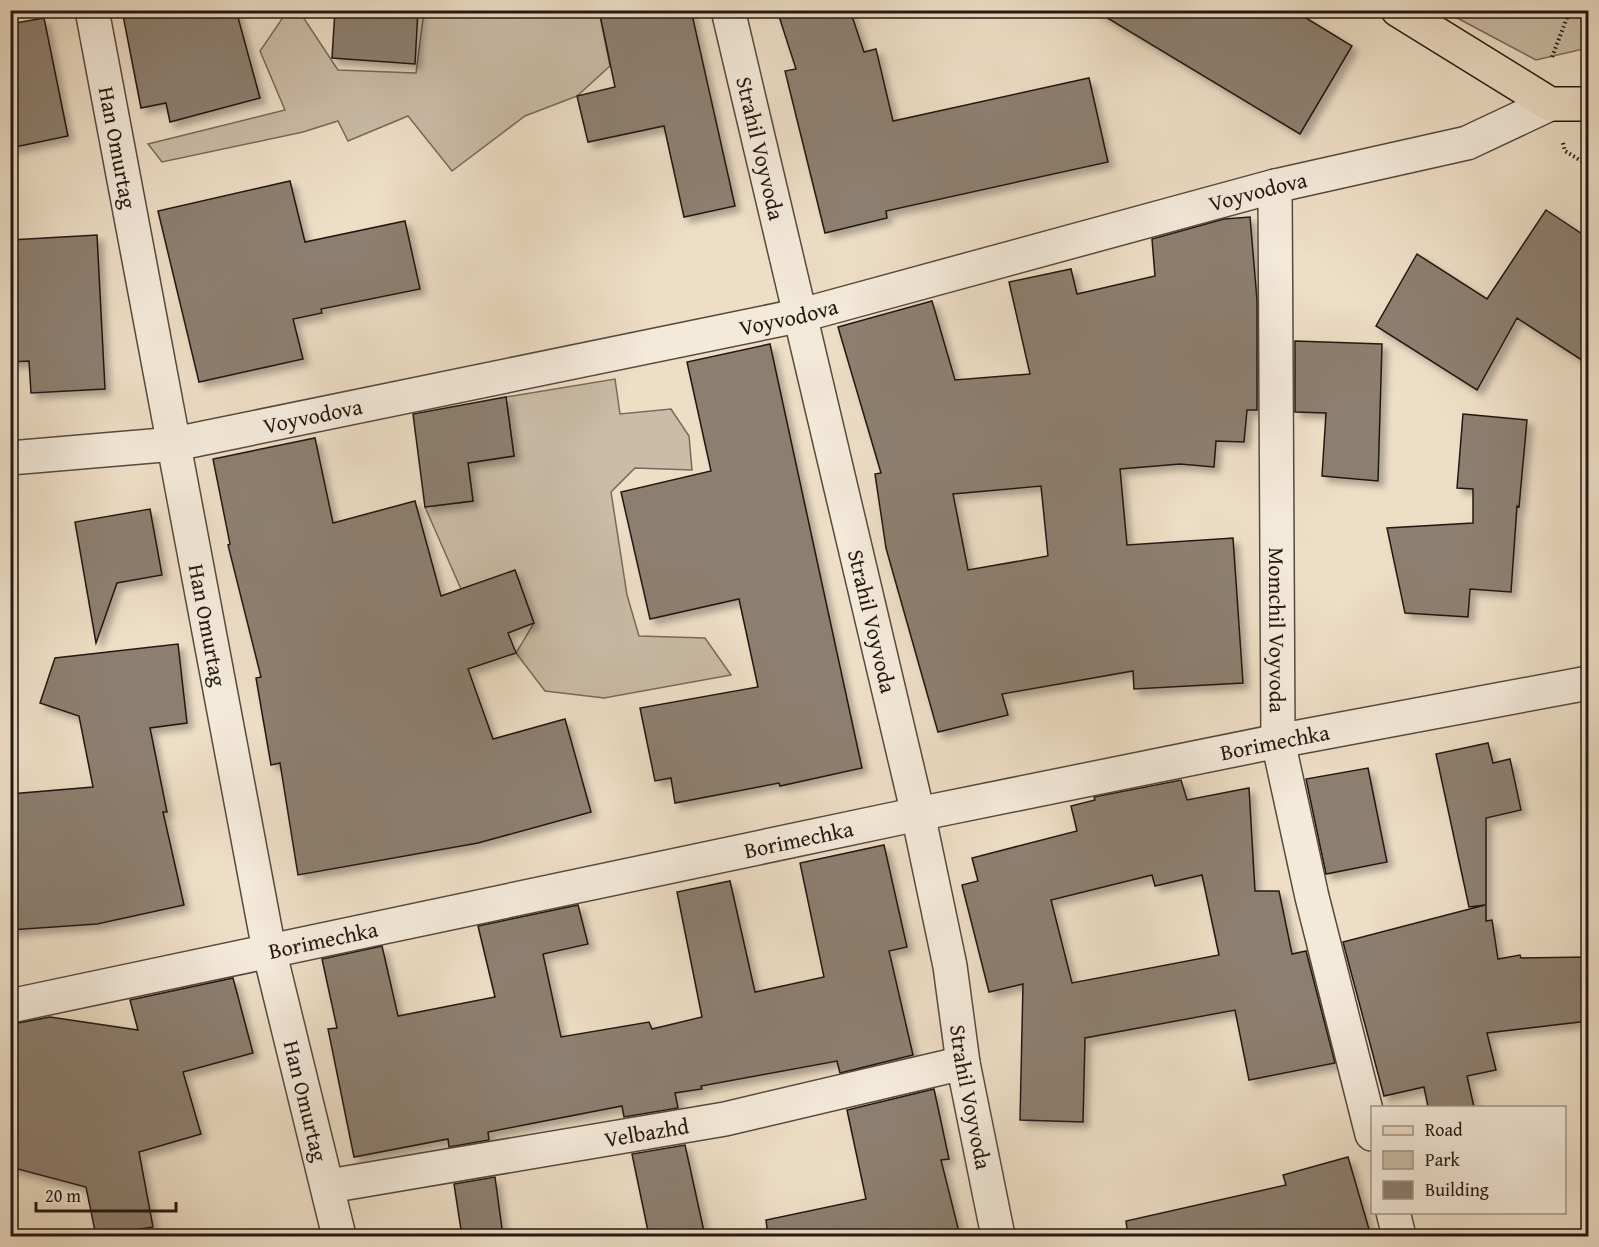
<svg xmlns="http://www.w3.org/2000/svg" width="1599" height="1247" font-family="'Gentium Book Plus',serif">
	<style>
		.green { fill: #cbbca7; stroke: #776a5c; stroke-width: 1.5 }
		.building { fill: #8d7f70; stroke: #231812; stroke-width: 1.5; fill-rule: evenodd; filter: url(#shadow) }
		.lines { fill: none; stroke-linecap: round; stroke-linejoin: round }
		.street-casing { stroke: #564a3f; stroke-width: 36 }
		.primary-casing { stroke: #231812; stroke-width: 36 }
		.path { stroke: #231812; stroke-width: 4; stroke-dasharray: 1.5 3; stroke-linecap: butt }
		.street { stroke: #f4eada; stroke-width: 33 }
		.primary { stroke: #eedec6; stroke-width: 33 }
		.labels { text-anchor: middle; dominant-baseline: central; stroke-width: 6; stroke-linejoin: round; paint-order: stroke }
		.street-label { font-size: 22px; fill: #231812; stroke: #f4eada }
	</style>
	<defs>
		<filter id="shadow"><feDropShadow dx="5.5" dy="5.5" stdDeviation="3" flood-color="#0004"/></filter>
	</defs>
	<rect width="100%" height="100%" fill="#eedec6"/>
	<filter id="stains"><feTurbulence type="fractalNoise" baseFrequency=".00333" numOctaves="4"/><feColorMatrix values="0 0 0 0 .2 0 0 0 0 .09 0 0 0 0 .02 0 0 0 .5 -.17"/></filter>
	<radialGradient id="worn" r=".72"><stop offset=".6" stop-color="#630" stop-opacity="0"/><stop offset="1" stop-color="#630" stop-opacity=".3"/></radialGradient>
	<path class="green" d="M288,10l11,1 39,59 78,3 8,-62h175l11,55 -33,30 -52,20 -73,55 -44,-55 -60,25 -10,-20 -35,11 -141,30 -14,-18 137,-34 -25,-59z
		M1444,11h144v37l-52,12z
		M615,379l5,35 51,-5 18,27 3,34 -57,-2 -24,24 16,103 12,41 66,2 26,37 -127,23 -59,-7 -29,-38 18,-30 -19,-52 -54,18 -36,-82 48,-6 -5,-38 46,-7 -8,-59z"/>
	<path class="building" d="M122,10h114l24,88 -90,24 -4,-19 -25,5z
		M335,10h83l-3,54 -83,-6z
		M599,10h92l44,196 -51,11 -20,-91 -76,16 -11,-46 38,-9z
		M777,10h73l14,42 12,-3 17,72 196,-43 19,84 -222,49 1,7 -62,15 -40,-162 11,-2z
		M1094,10h199l59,36 -52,88z
		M44,18l24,118 -58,12v-124z
		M290,181l15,61 100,-21 15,68 -99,20 1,4 -29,6 10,40 -104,23 -41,-171z
		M1546,210l42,28v126l-71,-46 -40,72 -101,-64 41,-72 70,45z
		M1250,217l7,83v110h-10l-3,32 -28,-1 -2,26 -34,-3 -60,5 7,76 106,-7 10,145 -109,6 -1,-18 -131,23 6,21 -70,17 -52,-184 -11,-74 6,-1 -43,-146 94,-26 23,79 75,-6 -21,-92 62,-13 6,25 78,-18 -3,-37 72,-20zM1041,486l7,70 -80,14 -15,-76z
		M97,235l8,154 -74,4 -2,-32 -19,1v-122z
		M1295,341l87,3 -4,137 -56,-5 4,-63 -31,-1z
		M770,344l92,424 -82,18 -1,-3 -104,20 -4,-25 -16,3 -15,-73 118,-21 -19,-88 -89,20 -29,-127 90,-21 -24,-109z
		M506,397l8,59 -46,7 5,38 -48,6 -12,-93z
		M1463,414l64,6 -8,87 -2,-1 -6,86 -41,-3 -2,28 -63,-4 -18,-85 86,-5v-34l-16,-1z
		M315,438l18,85 82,-22 26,95 74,-26 19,53 -26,10 8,20 -48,16 25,70 72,-20 26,93 -113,31 -180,32 -18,-112 -9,2 -15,-87 5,-1 -33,-132 2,-1 -17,-85z
		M150,509l12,66 -45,8 -21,60 -21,-121z
		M178,644l9,79 -37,5 17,84h-4l21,93 -87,19 -87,6v-136l83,-7 -14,-71 -39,-13 15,-45z
		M1488,743l5,20 17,-4 11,51 -35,8v103l6,-1 6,39 22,-4 1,3 67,-1v64l-101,12 9,37 -29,6 7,31h-46l-4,-20 -40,9 -41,-154 142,-37 -16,2 -33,-153z
		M1368,768l19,94 -61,12 -20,-95z
		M1181,780l6,20 62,-12 6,103h24l13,63 14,-3 29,112 -86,17 -14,-70 -150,28 -2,84 -63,-2 3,-136 -34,8 -27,-107 16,-4 -6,-23 105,-27 -6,-25 24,-6 -1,-3zM1152,875l3,11 47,-11 17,80 -147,28 -21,-83z
		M884,845l23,102 -18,4 24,104 -73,18 -3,-12 -136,25 1,3 -27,4 3,15 -54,9 -2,-11 -134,26 1,8 -40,7 -1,-8 -94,18 -26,-128 9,-1 -15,-69 60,-13 16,70 97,-19 -17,-71 100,-21 10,39 -45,10 18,83 88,-15 3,7 50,-12 -25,-125 53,-11 25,111 69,-15 -24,-114z
		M233,978l20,75 -70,19 18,62 -62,18 14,75 -57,9 -10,-49 -76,-20v-92l8,-52 32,-6 88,13 -8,-30z
		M934,1089l15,70 -8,1 19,76h-192l-2,-16 100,-21 -19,-89z
		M685,1145l20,91h-56l-17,-82z
		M1348,1157l23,79h-243l-2,-15 160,-36 -3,-10z
		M495,1177l8,59h-41l-8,-52z"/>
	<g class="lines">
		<g class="street-casing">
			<g id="street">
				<path id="s1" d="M92,10l177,940 70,286"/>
				<path id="s2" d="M728,10l190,804 32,152 13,97 35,173"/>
				<path id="s3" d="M1275,186l3,555 34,156 60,237"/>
				<path id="s4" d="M10,458l165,-14 627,-129 473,-129 192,-43 83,-39"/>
				<path id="s5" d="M10,1006l908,-192 360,-73 310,-58"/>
				<path id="s6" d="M329,1186l396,-67 238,-56"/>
				<path d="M1393,1212l6,24"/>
			</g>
		</g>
		<g class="primary-casing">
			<path id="primary" d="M1398,10l152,94h38"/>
		</g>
		<path class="path" d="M1552,57l18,-47
			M1563,143l2,8 23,14"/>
		<use href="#street" class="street"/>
		<use href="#primary" class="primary"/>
	</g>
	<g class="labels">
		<g class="street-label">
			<text stroke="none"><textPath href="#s1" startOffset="140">Han Omurtag</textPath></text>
			<text stroke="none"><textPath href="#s2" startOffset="142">Strahil Voyvoda</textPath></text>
			<text stroke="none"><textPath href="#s4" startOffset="1278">Voyvodova</textPath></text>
			<text stroke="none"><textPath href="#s4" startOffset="792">Voyvodova</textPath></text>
			<text stroke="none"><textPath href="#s4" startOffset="306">Voyvodova</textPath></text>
			<text stroke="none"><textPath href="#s2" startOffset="628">Strahil Voyvoda</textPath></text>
			<text stroke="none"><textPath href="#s1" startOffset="626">Han Omurtag</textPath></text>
			<text stroke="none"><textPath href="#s3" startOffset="444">Momchil Voyvoda</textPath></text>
			<text stroke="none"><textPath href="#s5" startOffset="1292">Borimechka</textPath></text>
			<text stroke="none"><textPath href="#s5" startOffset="806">Borimechka</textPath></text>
			<text stroke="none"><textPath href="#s5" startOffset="320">Borimechka</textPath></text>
			<text stroke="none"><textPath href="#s2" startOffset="1114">Strahil Voyvoda</textPath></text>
			<text stroke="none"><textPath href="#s1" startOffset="1112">Han Omurtag</textPath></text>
			<text stroke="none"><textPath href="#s6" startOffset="322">Velbazhd</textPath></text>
		</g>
	</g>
	<rect width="1599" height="1247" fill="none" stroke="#eedec6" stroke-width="36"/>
	<rect x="12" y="12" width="1575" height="1223" fill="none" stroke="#231812" stroke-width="3"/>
	<rect x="18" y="18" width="1563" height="1211" fill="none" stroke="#231812" stroke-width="1.5"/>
	<rect x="1371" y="1106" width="195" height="108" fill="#f4eada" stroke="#a0968a" stroke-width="1.5"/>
	<rect x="1383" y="1126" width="30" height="9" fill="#eedec6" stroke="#a0968a" stroke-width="1.5"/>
	<text x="1425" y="1136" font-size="18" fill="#231812">Road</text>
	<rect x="1383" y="1151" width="30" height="18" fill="#cbbca7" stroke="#a0968a" stroke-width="1.5"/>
	<text x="1425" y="1166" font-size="18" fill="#231812">Park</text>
	<rect x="1383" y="1181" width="30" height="18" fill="#8d7f70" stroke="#a0968a" stroke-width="1.5"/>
	<text x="1425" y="1196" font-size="18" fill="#231812">Building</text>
	<path d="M36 1202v9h140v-9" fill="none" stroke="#231812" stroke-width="3"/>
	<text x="45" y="1202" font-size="18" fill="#231812" stroke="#f4eada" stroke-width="4.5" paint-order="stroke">20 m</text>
	<rect width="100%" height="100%" filter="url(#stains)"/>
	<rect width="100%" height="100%" fill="url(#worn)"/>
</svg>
